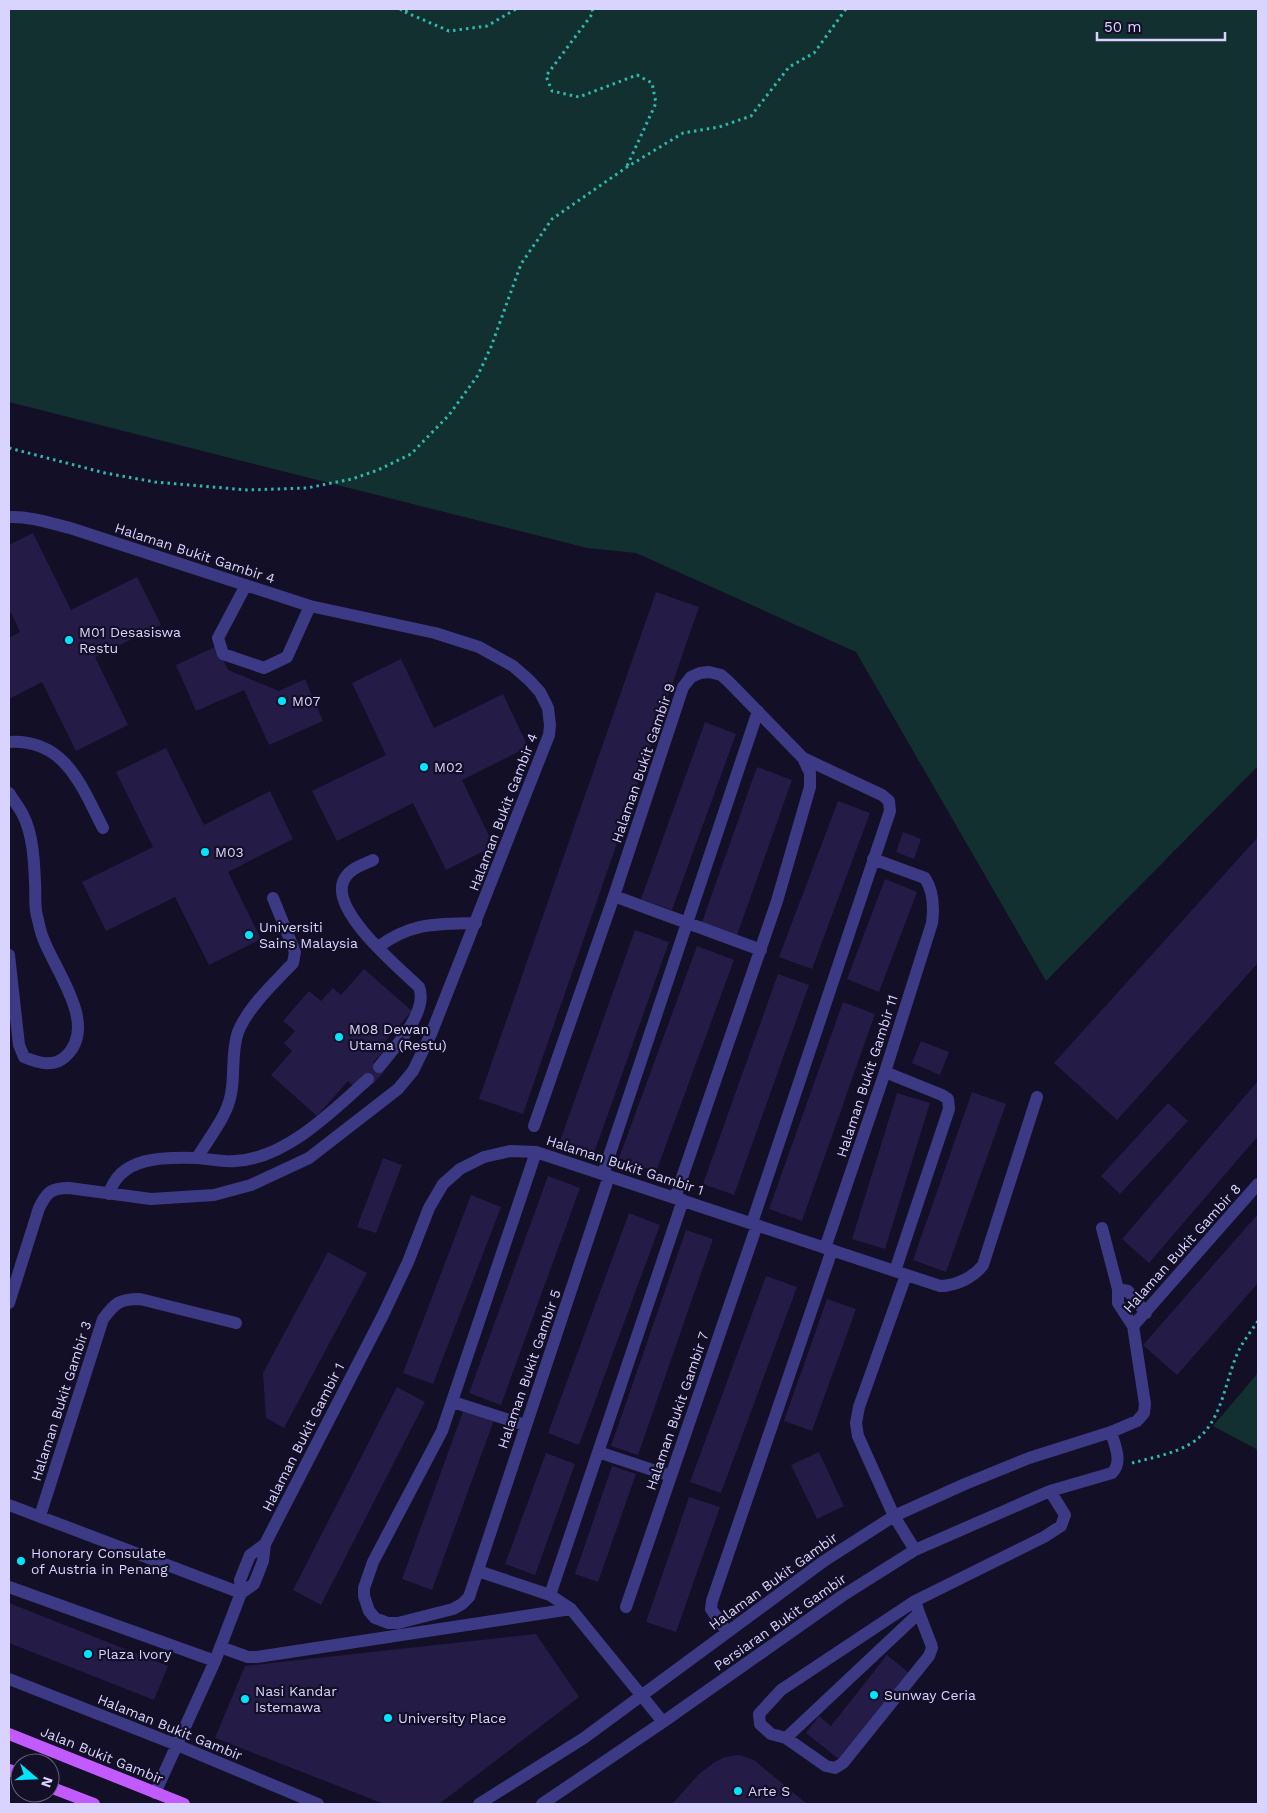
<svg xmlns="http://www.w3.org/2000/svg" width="1267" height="1813" font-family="'Work Sans',sans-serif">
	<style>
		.green { fill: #12302f }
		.building { fill: #241b47 }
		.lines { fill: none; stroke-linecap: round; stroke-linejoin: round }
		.path { stroke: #2fb8b0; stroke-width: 3; stroke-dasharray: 2.5 4; stroke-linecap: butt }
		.minor { stroke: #3d3a85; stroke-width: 12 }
		.major { stroke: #c25bff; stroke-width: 12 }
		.poi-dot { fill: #00e5ff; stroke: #130f26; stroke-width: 2 }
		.labels { text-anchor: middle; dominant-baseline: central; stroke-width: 4.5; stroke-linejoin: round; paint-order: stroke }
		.street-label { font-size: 14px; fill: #d9d4ff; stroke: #130f26 }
		.poi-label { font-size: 14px; fill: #d9d4ff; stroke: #130f26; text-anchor: start }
	</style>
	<rect width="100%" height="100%" fill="#130f26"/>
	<path class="green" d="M9,9h1249v757l-212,215 -190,-329 -220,-99 -49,-5 -578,-146z
		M1258,1373v77l-45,-24z"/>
	<path class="building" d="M33,533l38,77 66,-33 24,48 -66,32 33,68 -52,26 -34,-69 -33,17v-61l11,-6 -11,-23v-64z
		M656,592l43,15 -176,507 -44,-15z
		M217,646l11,24 51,21 26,-12 18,42 -54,24 -25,-55 -48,21 -20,-46z
		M401,659l33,69 69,-34 25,53 -66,33 32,66 -48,24 -33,-67 -76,38 -25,-50 74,-36 -34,-72z
		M705,722l31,12 -64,176 -31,-11z
		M166,748l38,77 66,-34 23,48 -65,33 33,67 -52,26 -34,-68 -69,34 -24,-49 71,-35 -37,-75z
		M757,767l35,13 -56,158 -35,-13z
		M838,801l32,12 -58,156 -33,-12z
		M903,832l18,7 -7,20 -18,-7z
		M1258,837v126l-141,157 -63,-57z
		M885,879l32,13 -38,100 -32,-13z
		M635,930l34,12 -75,211 -34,-12z
		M697,946l37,14 -78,212 -37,-14z
		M364,969l48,42 -32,36 4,4 -11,11 11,10 -11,12 -10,-9 -10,11 -5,-5 -31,35 -46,-41 21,-24 -8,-8 11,-12 -12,-10 26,-30 12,10 12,-13 8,7z
		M778,974l31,11 -75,210 -31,-11z
		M843,1002l32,12 -73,207 -33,-12z
		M921,1041l28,11 -9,23 -28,-12z
		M1258,1081v55l-109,127 -27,-24z
		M972,1092l34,12 -60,168 -33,-12z
		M897,1093l33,10 -45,146 -33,-10z
		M1168,1103l20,18 -68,73 -19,-18z
		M383,1158l19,7 -26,68 -19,-6z
		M548,1176l32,12 -79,217 -32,-12z
		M471,1195l30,12 -68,177 -30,-11z
		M629,1213l31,12 -81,220 -31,-12z
		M1258,1214v69l-81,92 -34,-30z
		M686,1230l27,9 -75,216 -27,-9z
		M328,1252l39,21 -83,155 -18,-10 -3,-45z
		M766,1276l31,11 -76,206 -31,-11z
		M827,1299l29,10 -44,122 -28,-10z
		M397,1387l28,15 -104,203 -28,-15z
		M464,1409l30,11 -62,170 -30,-11z
		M819,1452l25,54 -27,13 -26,-54z
		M546,1453l29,11 -40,111 -30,-11z
		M612,1466l24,8 -38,108 -23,-8z
		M689,1497l31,10 -44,125 -30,-10z
		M9,1603l159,63 -14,34 -145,-57z
		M536,1634l43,63 -140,107h-55l-169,-66 30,-72z
		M887,1655l22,18 -69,87 -34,-27 13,-17 12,10z
		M739,1755l15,5 53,44h-135l28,-31 15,-11 10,-5z"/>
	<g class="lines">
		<path class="path" d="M400,9l5,3 4,-3
			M592,9l1,4 -47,63 6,15 27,6 58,-22 15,8 4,20 -29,63
			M405,12l44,19 38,-5 29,-17
			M9,448l96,25 50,9 92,8 60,-2 45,-9 26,-9 33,-16 38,-39 29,-40 13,-28 30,-83 31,-45 75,-52 56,-34 36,-6 32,-11 38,-49 25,-14 32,-44
			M1132,1463c19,-5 41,-9 58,-19 33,-19 34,-63 49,-94 5,-10 13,-20 19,-29"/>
		<path class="minor" d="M9,517c20,-1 41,6 61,11l240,78 125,27 44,14 34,19 16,14 11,12 8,16 2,17 -1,10 -118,299 -18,37 -15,18 -89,69 -58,27 -37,10 -63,4 -82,-11c-18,0 -22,4 -30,20l-30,95
			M246,585l-28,53 5,16 41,14 23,-11 23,-51
			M9,742c56,-3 72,43 94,86
			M9,793c4,7 10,14 14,22 10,20 11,45 12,67 1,11 -1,23 2,34 2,7 3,15 6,22 12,33 56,87 23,118 -12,12 -28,7 -42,1l-5,-12 -10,-90
			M373,860c-11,5 -25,9 -30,22 -11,30 55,85 76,105 10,25 -25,61 -40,80
			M614,896l147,54
			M378,947c34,-25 58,-23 98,-24
			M885,1072l57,23 6,4 1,10 -54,162
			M534,1126l80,-230 69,-209 8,-10 9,-4 9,-1 12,3 7,6 75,77 7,15v14l-33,114 -102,297
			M536,1152l-94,279 -69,131 -9,26v8l5,15 6,7 13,5h10l55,-14 9,-5 7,-7 140,-421
			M197,1158c12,1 26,4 38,3 50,-2 98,-50 133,-82
			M603,1174l155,-463
			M109,1194c11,-38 55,-37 88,-36 11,-19 30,-41 34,-64 4,-20 0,-42 7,-62 10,-25 37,-50 55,-69l2,-11 -22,-54
			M752,1223l138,-412 -1,-10 -7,-6 -79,-37
			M825,1248l60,-176 47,-149c2,-15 2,-31 -7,-45l-52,-19
			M906,1275l-47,132 -3,16 2,13 36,80 21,34
			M1118,1289l10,2 18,22
			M1133,1326l125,-142
			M453,1402l72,23
			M598,1452l73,24
			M9,1505l232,88
			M40,1516l63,-197c12,-16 16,-20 37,-20l96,24
			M478,1571l72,24 21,14 92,113
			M9,1587l206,74
			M241,1593l13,-9 9,-23 2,-17 118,-229 25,-53 21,-54 14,-24 17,-15 24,-12 26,-6 26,1 404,134c16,0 34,-9 43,-21l54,-168
			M550,1595l133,-395
			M915,1601l4,12 -133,125 -15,-4 -11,-10 -1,-10 22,-24 134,-89 129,-64 17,-11 4,-11 -15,-24
			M626,1607l131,-382
			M727,1632l-16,-23 1,-8 120,-351
			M220,1647l28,10h9l314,-48
			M9,1679l168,66 141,59
			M786,1738l40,28 9,2 8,-5 86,-107 3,-8 -1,-4 -12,-31
			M155,1793l60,-132 26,-68 -1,-13 10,-25 15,-11
			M479,1804l105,-66 240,-177 70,-45 71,-32 64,-26 82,-26 26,-11 7,-8 1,-9 -12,-78 -15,-23v-14l-16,-61
			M542,1804l121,-82 179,-126 73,-46 135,-59 62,-18c11,-11 3,-27 -1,-41"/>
		<path class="major" d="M9,1734l175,70
			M9,1770l11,4
			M50,1787l44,17"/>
	</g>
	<g class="poi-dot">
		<circle cx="69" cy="640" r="5"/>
		<circle cx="282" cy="701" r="5"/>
		<circle cx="424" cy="767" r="5"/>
		<circle cx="205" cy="852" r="5"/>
		<circle cx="249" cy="935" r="5"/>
		<circle cx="339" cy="1037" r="5"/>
		<circle cx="21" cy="1561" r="5"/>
		<circle cx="88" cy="1654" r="5"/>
		<circle cx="874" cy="1695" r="5"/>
		<circle cx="245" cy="1699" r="5"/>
		<circle cx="388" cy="1718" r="5"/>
		<circle cx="738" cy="1791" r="5"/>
	</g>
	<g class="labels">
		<g class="street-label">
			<text transform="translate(195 553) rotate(18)">Halaman Bukit Gambir 4</text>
			<text transform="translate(643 763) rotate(-71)">Halaman Bukit Gambir 9</text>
			<text transform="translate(503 812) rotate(-69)">Halaman Bukit Gambir 4</text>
			<text transform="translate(867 1076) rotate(-72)">Halaman Bukit Gambir 11</text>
			<text transform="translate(625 1165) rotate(18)">Halaman Bukit Gambir 1</text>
			<text transform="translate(1182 1248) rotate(-48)">Halaman Bukit Gambir 8</text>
			<text transform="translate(529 1369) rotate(-71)">Halaman Bukit Gambir 5</text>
			<text transform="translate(61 1401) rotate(-72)">Halaman Bukit Gambir 3</text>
			<text transform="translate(677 1411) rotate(-71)">Halaman Bukit Gambir 7</text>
			<text transform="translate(303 1437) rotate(-63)">Halaman Bukit Gambir 1</text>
			<text transform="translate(773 1581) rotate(-36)">Halaman Bukit Gambir</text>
			<text transform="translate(780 1622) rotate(-35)">Persiaran Bukit Gambir</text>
			<text transform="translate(170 1727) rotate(22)">Halaman Bukit Gambir</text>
			<text transform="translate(102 1755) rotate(22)">Jalan Bukit Gambir</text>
		</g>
		<g class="poi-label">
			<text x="79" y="632">M01 Desasiswa<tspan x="79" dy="16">Restu</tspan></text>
			<text x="292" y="701">M07</text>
			<text x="434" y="767">M02</text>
			<text x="215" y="852">M03</text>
			<text x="259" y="927">Universiti<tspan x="259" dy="16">Sains Malaysia</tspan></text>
			<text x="349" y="1029">M08 Dewan<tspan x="349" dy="16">Utama (Restu)</tspan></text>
			<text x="31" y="1553">Honorary Consulate<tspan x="31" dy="16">of Austria in Penang</tspan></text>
			<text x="98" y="1654">Plaza Ivory</text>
			<text x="255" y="1691">Nasi Kandar<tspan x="255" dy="16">Istemawa</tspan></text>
			<text x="884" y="1695">Sunway Ceria</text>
			<text x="398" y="1718">University Place</text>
			<text x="748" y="1791">Arte S</text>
		</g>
	</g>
	<rect width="1267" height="1813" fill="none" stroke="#d9d4ff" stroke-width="20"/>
	<g transform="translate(35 1778) rotate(109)"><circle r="24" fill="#130f26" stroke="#625e7d"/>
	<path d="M0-4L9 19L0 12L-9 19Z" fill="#00e5ff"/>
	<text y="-8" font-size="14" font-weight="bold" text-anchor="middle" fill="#d9d4ff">N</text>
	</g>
	<path d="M1097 32v8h128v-8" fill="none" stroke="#d9d4ff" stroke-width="2.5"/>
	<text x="1104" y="32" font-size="15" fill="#d9d4ff" stroke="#130f26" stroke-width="4" paint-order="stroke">50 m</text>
</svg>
